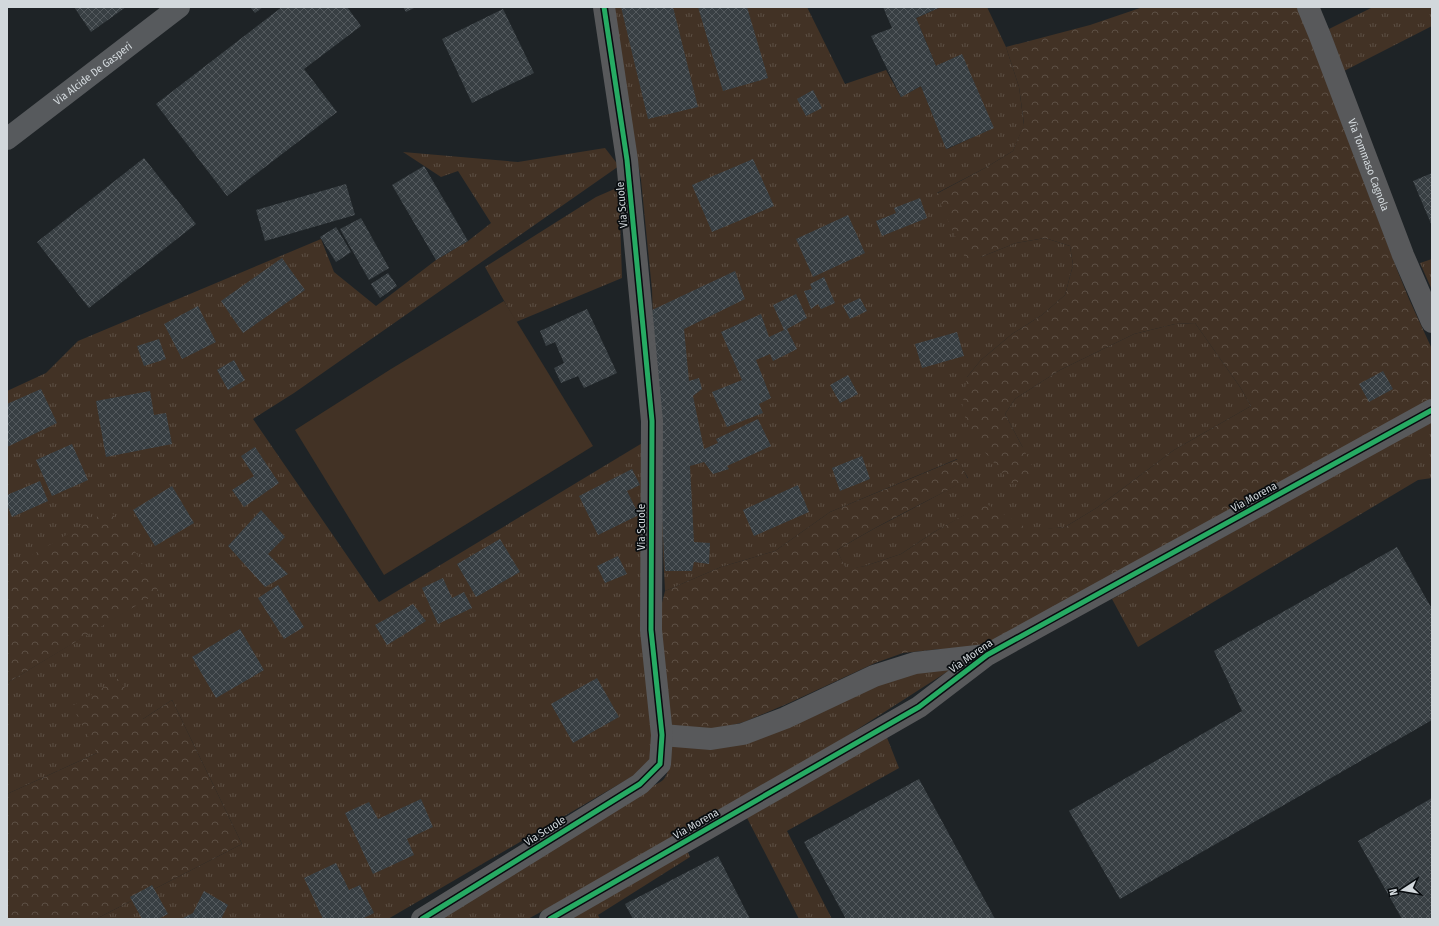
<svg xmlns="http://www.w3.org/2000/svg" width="1439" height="926" font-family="'Fira Sans Condensed',sans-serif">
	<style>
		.grass { fill: url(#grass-tufts) }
		.forest { fill: url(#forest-crowns) }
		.garden { fill: #423225 }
		.building { fill: url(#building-cross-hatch) }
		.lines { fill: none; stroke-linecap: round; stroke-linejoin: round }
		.minor { stroke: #58595b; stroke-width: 22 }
		.primary { stroke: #575a5d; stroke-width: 22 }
		.cycleway-casing { stroke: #080c0f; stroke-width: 8 }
		.cycleway { stroke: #26ab63; stroke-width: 5 }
		.labels { text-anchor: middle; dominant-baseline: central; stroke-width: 3.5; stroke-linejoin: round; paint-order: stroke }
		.street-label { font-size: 11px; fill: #d2d8dc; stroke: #080c0f }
	</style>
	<defs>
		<pattern id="grass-tufts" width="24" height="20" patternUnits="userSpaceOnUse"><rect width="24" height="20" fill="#423225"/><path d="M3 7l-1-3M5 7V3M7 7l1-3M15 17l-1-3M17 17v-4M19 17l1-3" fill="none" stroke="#5c4f44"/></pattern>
		<pattern id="forest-crowns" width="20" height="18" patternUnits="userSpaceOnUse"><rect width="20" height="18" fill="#423225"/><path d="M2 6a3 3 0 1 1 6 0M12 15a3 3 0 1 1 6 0" fill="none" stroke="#5c4f44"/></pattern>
		<pattern id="building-cross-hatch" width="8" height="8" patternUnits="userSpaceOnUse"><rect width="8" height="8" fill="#383f43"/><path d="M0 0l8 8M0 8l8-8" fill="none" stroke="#545a5e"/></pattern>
	</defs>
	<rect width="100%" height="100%" fill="#1e2326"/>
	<path class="grass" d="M611,7h196l38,77 41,-14 15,27 20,-11 26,63 46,-21 -32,-73 -25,11 -20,-48 25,-11h46l19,40 13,40 5,38 -11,26 -28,17 -48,25 44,64 35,-14 29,-5 25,8 3,19 -8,30 -23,20 -30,19 -31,26 -14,17 56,71 -18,-34 10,-15 45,-29 74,-36 41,-10 20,-1 45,64 11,19 -77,44 -76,57 -33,20 -35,4 -45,-27 -51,28 -33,22 -36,12 -19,4 -9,-20c42,-26 88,-46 131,-72l-11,-19 -127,53 -55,39 -54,16 -56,24 -8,-159 -5,-142 -11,-110z
		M1373,7h59v19l-88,45 -15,-42z
		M605,148l14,18 -325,227 -41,26 126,183 265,-160 10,309 -9,18 -257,150h-292l146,-75 -70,-144 -29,19 -46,34 -90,41v-111l152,-92 -152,-21v-179l39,-18 32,-32 243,-102 13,33 42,34 60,-46 32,-19 23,-18 -33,-52 -17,6 -38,-25 115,10z
		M619,187l3,91 -106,44 -31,-55 111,-70z
		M1432,259v31l-12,-27z
		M1432,421v57l-14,2 -280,167 -26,-48z
		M964,661l-195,125 -241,133h-99l219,-131c4,-2 12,-5 15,-8 8,-8 6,-27 10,-37h60l149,-65z
		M884,730l15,38 -112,63 45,88h-33l-54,-105z
		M686,848l4,9 -92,58 2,4h-29z"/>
	<path class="forest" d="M1143,7h155l100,265 11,27 23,50v51l-452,250 -40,-1 -37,4 -28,10 -86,40 -45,19 -35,9 -38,-6 -12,-110 6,-24 56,-24 54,-16 55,-39 128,-53 10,20c-43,24 -89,45 -131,71l9,19 19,-3 36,-12 33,-22 51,-29 45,27 35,-3 33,-20 76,-57 77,-44 -11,-19 -45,-64 -20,1 -41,10 -74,36 -45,29 -10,15 27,51 2,12 -22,7 -40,-47 -10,-29 5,-31 14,-17 31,-26 30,-19 23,-20 8,-30 -3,-19 -25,-8 -29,5 -35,14 -15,3 -30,-66 49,-26 28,-17 11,-27 -5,-37 -13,-40 84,-22z
		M110,509l49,83 -152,91v-113z
		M119,678l24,41 29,-19 70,144 -146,75h-89v-125l90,-41 -25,-47z"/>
	<path class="garden" d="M504,301l89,145 -209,129 -89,-145 96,-61z"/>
	<path class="building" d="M74,7h52l-35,25z
		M250,7h13l-8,6z
		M282,7h65l14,19 -57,43 33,43 -110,84 -71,-92z
		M403,7h13l-10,5z
		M621,7h52l25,100 -50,12z
		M698,7h49l21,71 -45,13z
		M883,7h58l-25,11 20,48 26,-12 32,74 -48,21 -25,-63 -20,11 -30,-61 21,-8z
		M503,9l31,64 -62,30 -30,-64z
		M813,90l9,18 -16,8 -9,-17z
		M144,158l52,66 -107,84 -52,-66z
		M753,159l21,47 -62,26 -20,-47z
		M424,166l44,75 -32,19 -44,-75z
		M1432,173v53l-19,-45z
		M346,184l9,31 -90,26 -9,-31z
		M920,198l7,20 -45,18 -6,-15 20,-8 -2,-5z
		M848,215l17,38 -52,24 -17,-38z
		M361,218l28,50 -20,12 -29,-51z
		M336,227l15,25 -15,10 -16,-25z
		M282,258l23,32 -62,43 -22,-32z
		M735,271l10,28 -61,30 5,52 10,-3 3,11 -9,7 11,53 14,-6 -2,-4 42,-20 13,27 -44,20 2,3 -16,5 -9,-12 -14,4 4,76 16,1 -1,21 -15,-2 -2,9h-27l-8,-139 -5,-122z
		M388,273l9,13 -17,12 -9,-14z
		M824,277l11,26 -14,6 -3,-5 -7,5 -7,-18 8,-2 -2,-5z
		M796,294l11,24 -20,11 10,20 -24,12 -3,-7 -14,6 15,38 -12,6 4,9 -36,14 -15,-35 30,-12 -21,-48 40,-18 8,23 15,-7 -11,-25z
		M860,298l7,13 -17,8 -7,-13z
		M198,306l18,36 -34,17 -18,-35z
		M587,309l30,64 -33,15 -6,-12 -17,7 -7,-15 10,-5 -9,-21 -9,4 -6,-15z
		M957,332l7,24 -42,12 -7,-24z
		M159,339l7,20 -22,7 -7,-20z
		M234,360l11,20 -17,10 -11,-20z
		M1383,371l10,18 -24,13 -10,-18z
		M848,375l10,19 -18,9 -10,-18z
		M41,389l16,34 -50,24v-43z
		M150,391l4,24 12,-2 6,31 -66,13 -10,-56z
		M72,444l16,36 -36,16 -16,-36z
		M255,447l24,36 -35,24 -12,-17 22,-14 -13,-20z
		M862,456l8,23 -30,12 -8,-23z
		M632,469l8,16 -13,6 12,24 -41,20 -19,-39z
		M40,481l8,20 -36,16 -5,-12v-10z
		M798,485l11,27 -55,24 -11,-26z
		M172,486l22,37 -39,23 -22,-36z
		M261,510l24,27 -17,17 20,20 -23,13 -37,-41z
		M500,539l20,33 -44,25 -19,-33z
		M1397,547l35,62v111l-312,179 -51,-88 173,-100 -28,-60z
		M618,556l9,18 -22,9 -8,-17z
		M443,578l9,20 12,-6 8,16 -34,16 -16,-36z
		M278,585l26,42 -20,12 -26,-41z
		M413,604l13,17 -39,24 -12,-20z
		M240,629l24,41 -48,28 -24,-41z
		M597,678l22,39 -46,26 -22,-39z
		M919,779l76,140h-149l-42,-77z
		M1432,798v121h-30l-44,-78z
		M421,799l12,28 -26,12 7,16 -41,19 -28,-61 24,-11 9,17z
		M718,856l32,63h-117l-8,-15z
		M336,863l13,27 11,-5 14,28 -12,6h-39l-19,-41z
		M152,885l16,29 -10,5h-16l-12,-22z
		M204,891l24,14 -7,14h-40l12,-6z"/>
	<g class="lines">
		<g class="minor">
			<path id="s1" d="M1308,7l12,29 83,219 29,67"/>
			<path d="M662,735l49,4 32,-5 42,-16 89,-42 41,-13 71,-8"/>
			<path d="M422,919l218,-135 20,-20 2,-29 -11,-105 1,-209 -25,-261 -23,-153"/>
			<path d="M550,919l369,-212 68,-52 445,-245"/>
		</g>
		<path class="primary" id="s2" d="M7,139l172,-132"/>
		<g class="cycleway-casing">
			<path id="cycleway" d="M422,919l218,-135 20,-20 2,-29 -11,-105 1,-209 -25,-261 -23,-153
				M550,919l369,-212 68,-52 445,-245"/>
		</g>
		<use href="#cycleway" class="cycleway"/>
	</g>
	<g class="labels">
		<g class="street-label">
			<text stroke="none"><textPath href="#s2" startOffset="108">Via Alcide De Gasperi</textPath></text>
			<text stroke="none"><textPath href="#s1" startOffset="169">Via Tommaso Cagnola</textPath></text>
			<text transform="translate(622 205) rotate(-95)">Via Scuole</text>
			<text transform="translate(1254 497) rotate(-29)">Via Morena</text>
			<text transform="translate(641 527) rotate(-90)">Via Scuole</text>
			<text transform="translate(971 656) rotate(-35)">Via Morena</text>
			<text transform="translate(696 824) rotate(-30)">Via Morena</text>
			<text transform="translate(545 831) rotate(-32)">Via Scuole</text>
		</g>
	</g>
	<rect width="1439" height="926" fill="none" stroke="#d2d8dc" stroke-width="16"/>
	<g transform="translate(1403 890) rotate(258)" stroke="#080c0f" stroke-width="3" paint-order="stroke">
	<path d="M0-3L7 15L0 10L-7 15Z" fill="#d2d8dc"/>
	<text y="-6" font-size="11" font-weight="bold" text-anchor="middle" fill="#d2d8dc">N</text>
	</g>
</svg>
